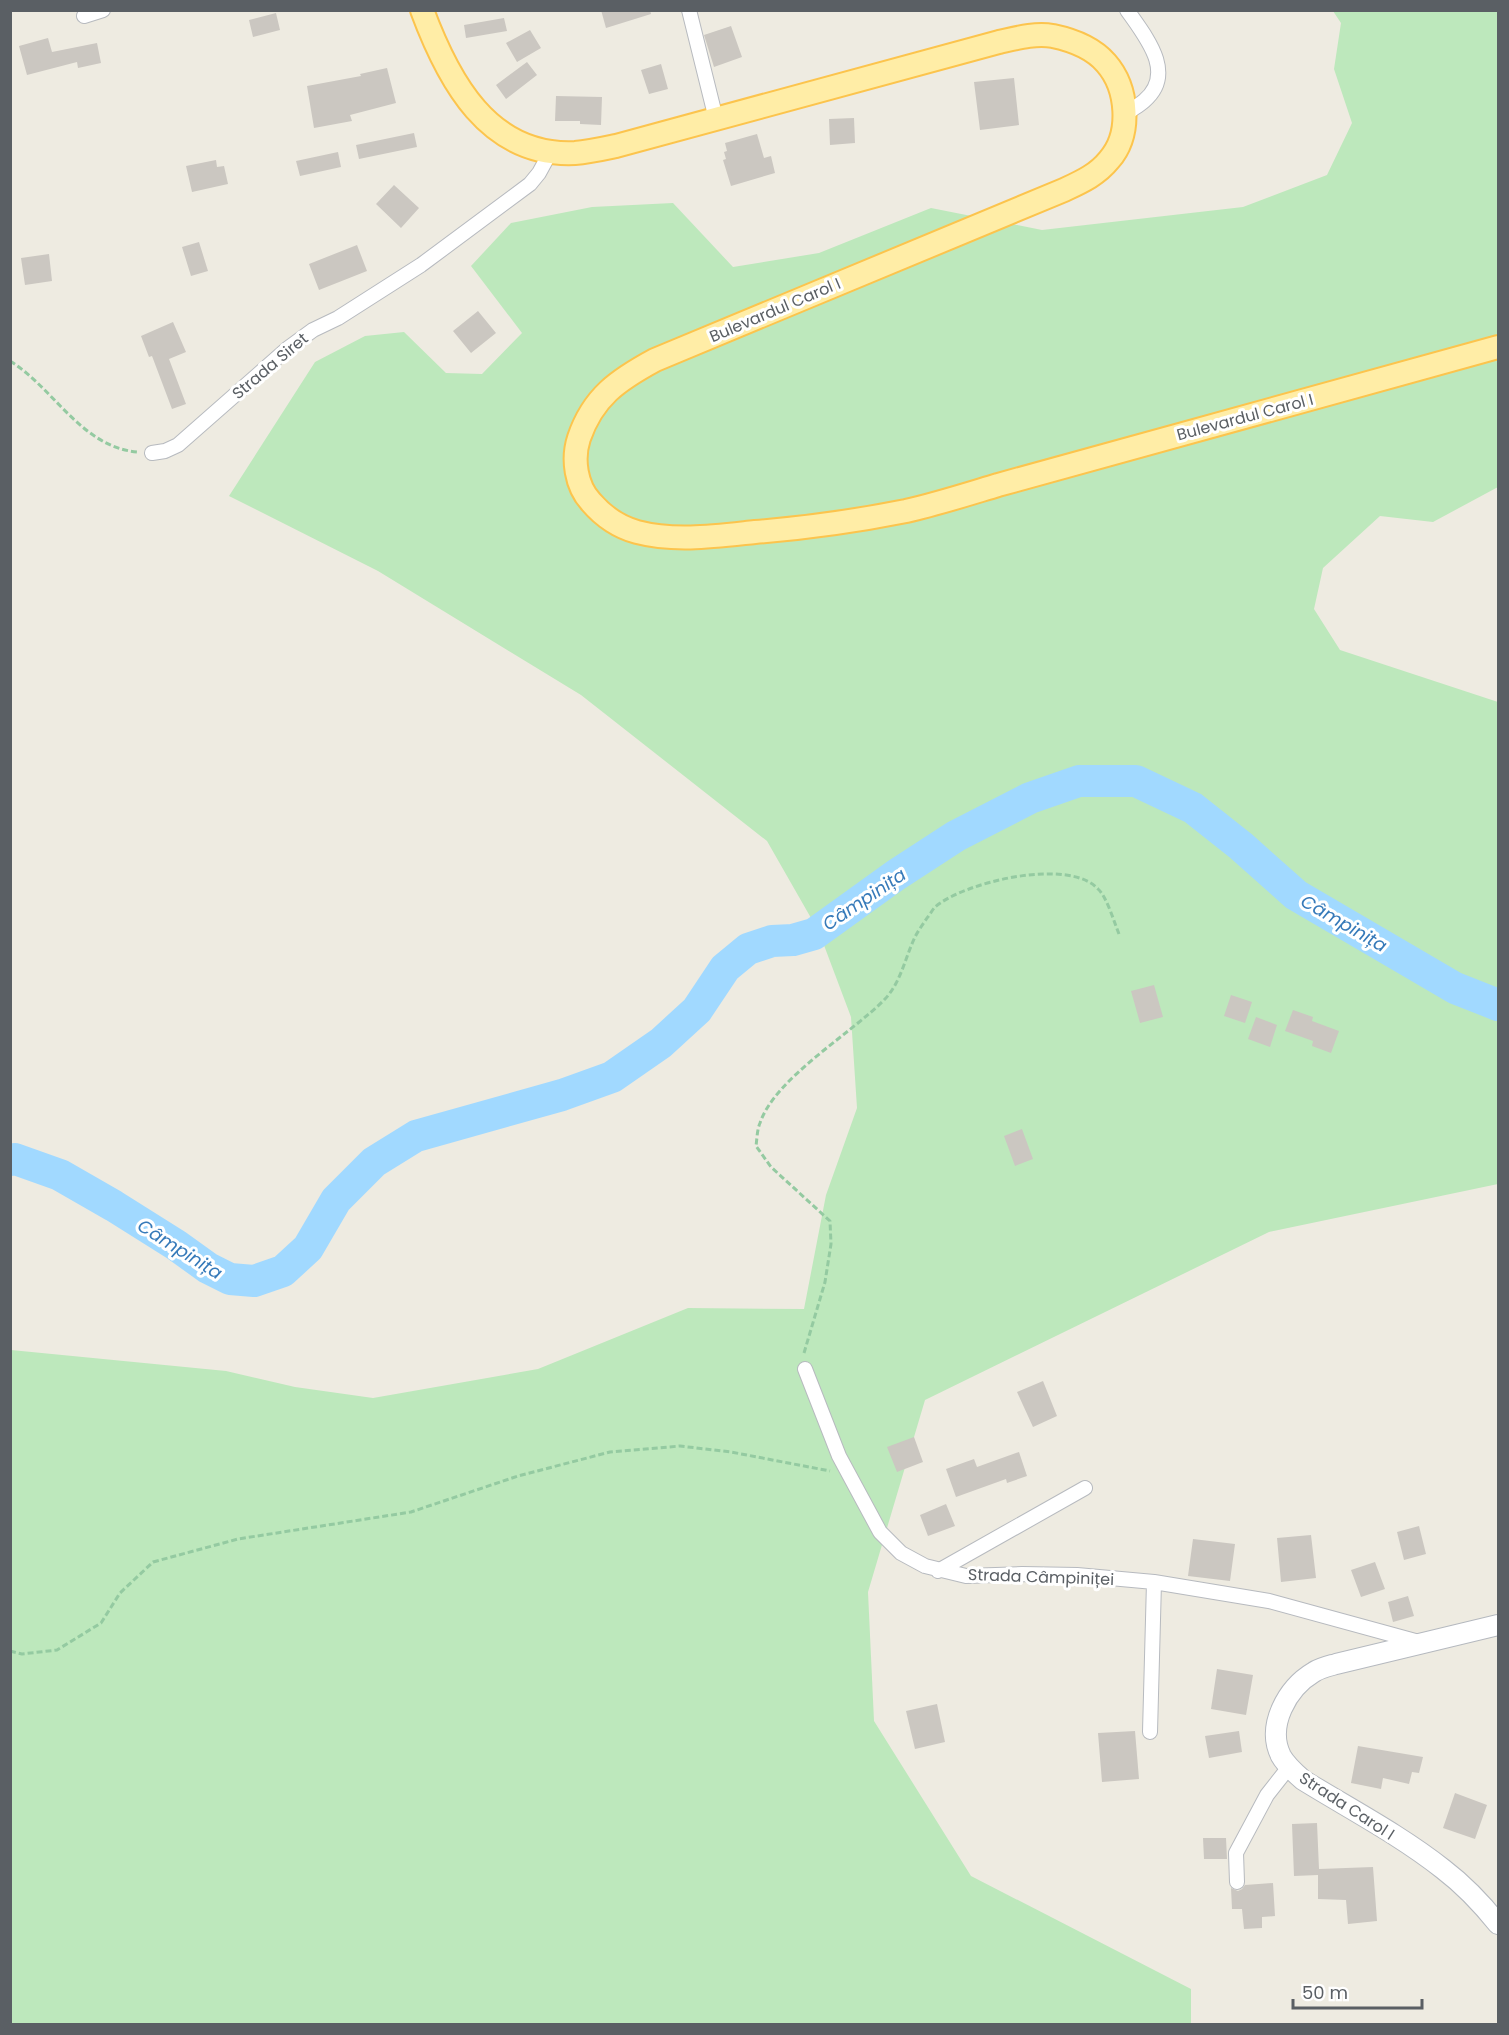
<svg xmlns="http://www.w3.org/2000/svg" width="1509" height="2035" font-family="Poppins,sans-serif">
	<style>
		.green { fill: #bde8bc }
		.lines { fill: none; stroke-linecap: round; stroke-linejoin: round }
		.river { stroke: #a1d9ff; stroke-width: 32 }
		.building { fill: #cbc7c1 }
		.minor-casing { stroke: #b7babf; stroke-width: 16 }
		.secondary-casing { stroke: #b5b9bf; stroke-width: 22 }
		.primary-casing { stroke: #fcc44d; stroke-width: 26 }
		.path { stroke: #94caa1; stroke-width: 3; stroke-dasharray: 6 3; stroke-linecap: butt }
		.minor { stroke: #fff; stroke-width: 14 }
		.secondary { stroke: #fff; stroke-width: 20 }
		.primary { stroke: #ffeda6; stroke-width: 22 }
		.labels { text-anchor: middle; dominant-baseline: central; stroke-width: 6; stroke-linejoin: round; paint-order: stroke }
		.street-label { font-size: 16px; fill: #5a5f64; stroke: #fff }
		.water-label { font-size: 18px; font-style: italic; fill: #367ab9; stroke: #fff }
	</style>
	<rect width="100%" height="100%" fill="#eeebe1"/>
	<path class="green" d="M1333,11h165v476l-65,35 -53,-6 -57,52 -9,41 26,41 158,52v482l-229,48 -344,168 -57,192 6,129 97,155 220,113v35h-1180v-674l215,21 69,16 78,11 165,-29 150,-61 116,1 22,-114 31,-87 -6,-91 -32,-85 -52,-91 -186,-146 -203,-124 -149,-75 86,-134 50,-26 39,-4 42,41 36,1 40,-41 -51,-67 40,-43 81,-16 81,-4 60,64 86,-14 112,-45 111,22 201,-23 84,-32 25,-52 -18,-54 7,-46z"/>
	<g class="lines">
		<path class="river" d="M10,1160l5,-1 45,16 54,31 62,39 32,23 22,11 24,2 29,-10 25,-23 28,-48 38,-38 42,-26 146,-41 50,-18 49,-34 36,-33 28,-42 23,-19 24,-8 21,-1 21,-6 82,-59 60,-39 74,-38 49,-17h57l57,27 48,38 55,49 159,93 43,17"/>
	</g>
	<path class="building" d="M601,10h49l1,4 -45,14z
		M276,13l4,17 -27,7 -4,-17z
		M504,18l3,13 -41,7 -2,-13z
		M731,26l11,31 -28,10 -10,-32z
		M530,30l11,18 -24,14 -11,-19z
		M48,38l4,14 45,-9 4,20 -23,5 -1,-6 -50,13 -8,-29z
		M527,62l10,13 -31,24 -10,-14z
		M661,64l7,25 -19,5 -8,-24z
		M387,68l9,35 -46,12 2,6 -38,7 -7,-42 54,-10 -1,-2z
		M1014,78l5,47 -39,5 -6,-48z
		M556,96l46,1 -1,28 -21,-1v-3h-25z
		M854,118l1,25 -25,2 -1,-26z
		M414,133l3,14 -58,12 -3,-14z
		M757,134l7,24 7,-2 4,17 -44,13 -8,-26 3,-1 -2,-7 3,-1 -2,-8z
		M338,152l3,15 -41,9 -4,-15z
		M216,160l1,7 7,-1 4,18 -36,8 -6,-26z
		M394,185l25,23 -18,20 -25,-24z
		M199,242l9,29 -17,5 -9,-29z
		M357,245l10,26 -48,19 -10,-26z
		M49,254l3,27 -27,4 -4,-27z
		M478,311l18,22 -25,20 -18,-22z
		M173,322l13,30 -17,7 17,45 -14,5 -20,-53 -3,1 -8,-21z
		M1154,985l9,32 -23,6 -9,-32z
		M1231,995l21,7 -7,21 -21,-7z
		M1293,1010l20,7 -1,4 27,10 -8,22 -19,-7 1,-5 -28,-10z
		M1256,1017l21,8 -7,22 -22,-8z
		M1022,1129l11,30 -18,7 -11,-30z
		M1043,1381l14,35 -24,11 -16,-35z
		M914,1437l9,25 -26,10 -10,-25z
		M1019,1452l8,24 -20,7 -1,-4 -50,18 -10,-28 28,-10 3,8z
		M946,1504l9,22 -27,10 -8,-21z
		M1419,1526l7,28 -22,6 -7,-28z
		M1311,1535l5,43 -35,4 -4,-44z
		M1193,1539l42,5 -5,37 -42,-5z
		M1375,1562l10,27 -24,8 -10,-27z
		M1408,1596l6,20 -21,6 -5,-20z
		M1217,1669l36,6 -7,40 -35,-6z
		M937,1704l8,38 -30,7 -9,-38z
		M1135,1731l4,48 -37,3 -4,-49z
		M1239,1731l3,21 -33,6 -4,-22z
		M1358,1746l65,11 -4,16 -7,-1 -3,12 -26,-6 -2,11 -30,-6z
		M1455,1793l32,12 -12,34 -32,-11z
		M1317,1823l2,46 54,-2 4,54 -29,3 -2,-24 -28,-1v-24l-24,1 -2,-52z
		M1203,1838h23l1,21h-23z
		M1273,1883l2,33 -13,1v11l-18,1 -2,-20h-10l-1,-21 7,3 4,-2 3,-4z"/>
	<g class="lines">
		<g class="minor-casing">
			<path id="minor" d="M689,10l27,109
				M84,16l19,-6
				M1125,115c6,-5 13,-9 19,-14 33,-28 1,-65 -17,-91
				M152,453l13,-2 13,-6 109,-96 26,-19 25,-12 83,-53 109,-81 9,-11 12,-22
				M805,1369l34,87 41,76 21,21 24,13 41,10 56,-2 55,1 77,7 115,19 150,41
				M938,1571l147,-83
				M1150,1732l4,-150
				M1237,1882l-1,-29 31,-58 22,-28"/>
		</g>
		<g class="secondary-casing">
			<path id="secondary" d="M1498,1625l-162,39c-7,2 -16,4 -22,8 -27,16 -48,54 -33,84 5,9 14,17 22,24 47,29 97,55 140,89 21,16 39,35 55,55"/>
		</g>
		<g class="primary-casing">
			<path id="primary" d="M422,10c26,70 66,147 153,143 14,-1 27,-4 41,-7l383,-104c18,-4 36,-9 54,-6 19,4 40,12 53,27 22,25 26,71 3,97 -12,15 -28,22 -45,30l-409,170c-37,20 -62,37 -76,78 -7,21 -3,48 12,64 12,14 28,25 46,30 38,10 80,4 118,0 51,-4 101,-11 151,-21 31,-7 62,-17 92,-26 62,-17 124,-34 185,-51 105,-29 210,-58 315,-87"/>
		</g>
		<path class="path" d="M10,361c44,27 72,87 128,91
			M804,1353l21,-71 6,-38 -1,-23 -59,-54 -15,-21c1,-7 1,-16 4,-23 15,-45 91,-89 125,-124 16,-17 20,-41 30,-62 3,-6 8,-13 12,-19 3,-3 5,-8 8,-11 29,-25 134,-50 163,-18 9,8 16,33 21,45
			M10,1651l12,3 35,-4 44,-27 19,-30 33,-31 85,-23 173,-27 107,-36 92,-24 70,-6 51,6 99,19"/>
		<use href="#minor" class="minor"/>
		<use href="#secondary" class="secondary"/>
		<use href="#primary" class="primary"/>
	</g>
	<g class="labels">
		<g class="street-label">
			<text transform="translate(775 310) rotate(-23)">Bulevardul Carol I</text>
			<text transform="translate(270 366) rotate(-40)">Strada Siret</text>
			<text transform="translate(1245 417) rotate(-15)">Bulevardul Carol I</text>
			<text transform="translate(1041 1577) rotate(2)">Strada Câmpiniței</text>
			<text transform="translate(1347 1806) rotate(33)">Strada Carol I</text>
		</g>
		<g class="water-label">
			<text transform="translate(864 899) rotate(-34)">Câmpinița</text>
			<text transform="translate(1344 923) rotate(30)">Câmpinița</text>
			<text transform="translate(180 1249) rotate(32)">Câmpinița</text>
		</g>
	</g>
	<rect width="1509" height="2035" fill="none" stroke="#5a5f64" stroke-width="24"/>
	<path d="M1293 1999v9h129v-9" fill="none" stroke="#5a5f64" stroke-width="3"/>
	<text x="1302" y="1999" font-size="18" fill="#5a5f64" stroke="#ffffff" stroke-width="4.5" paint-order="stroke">50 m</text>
</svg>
